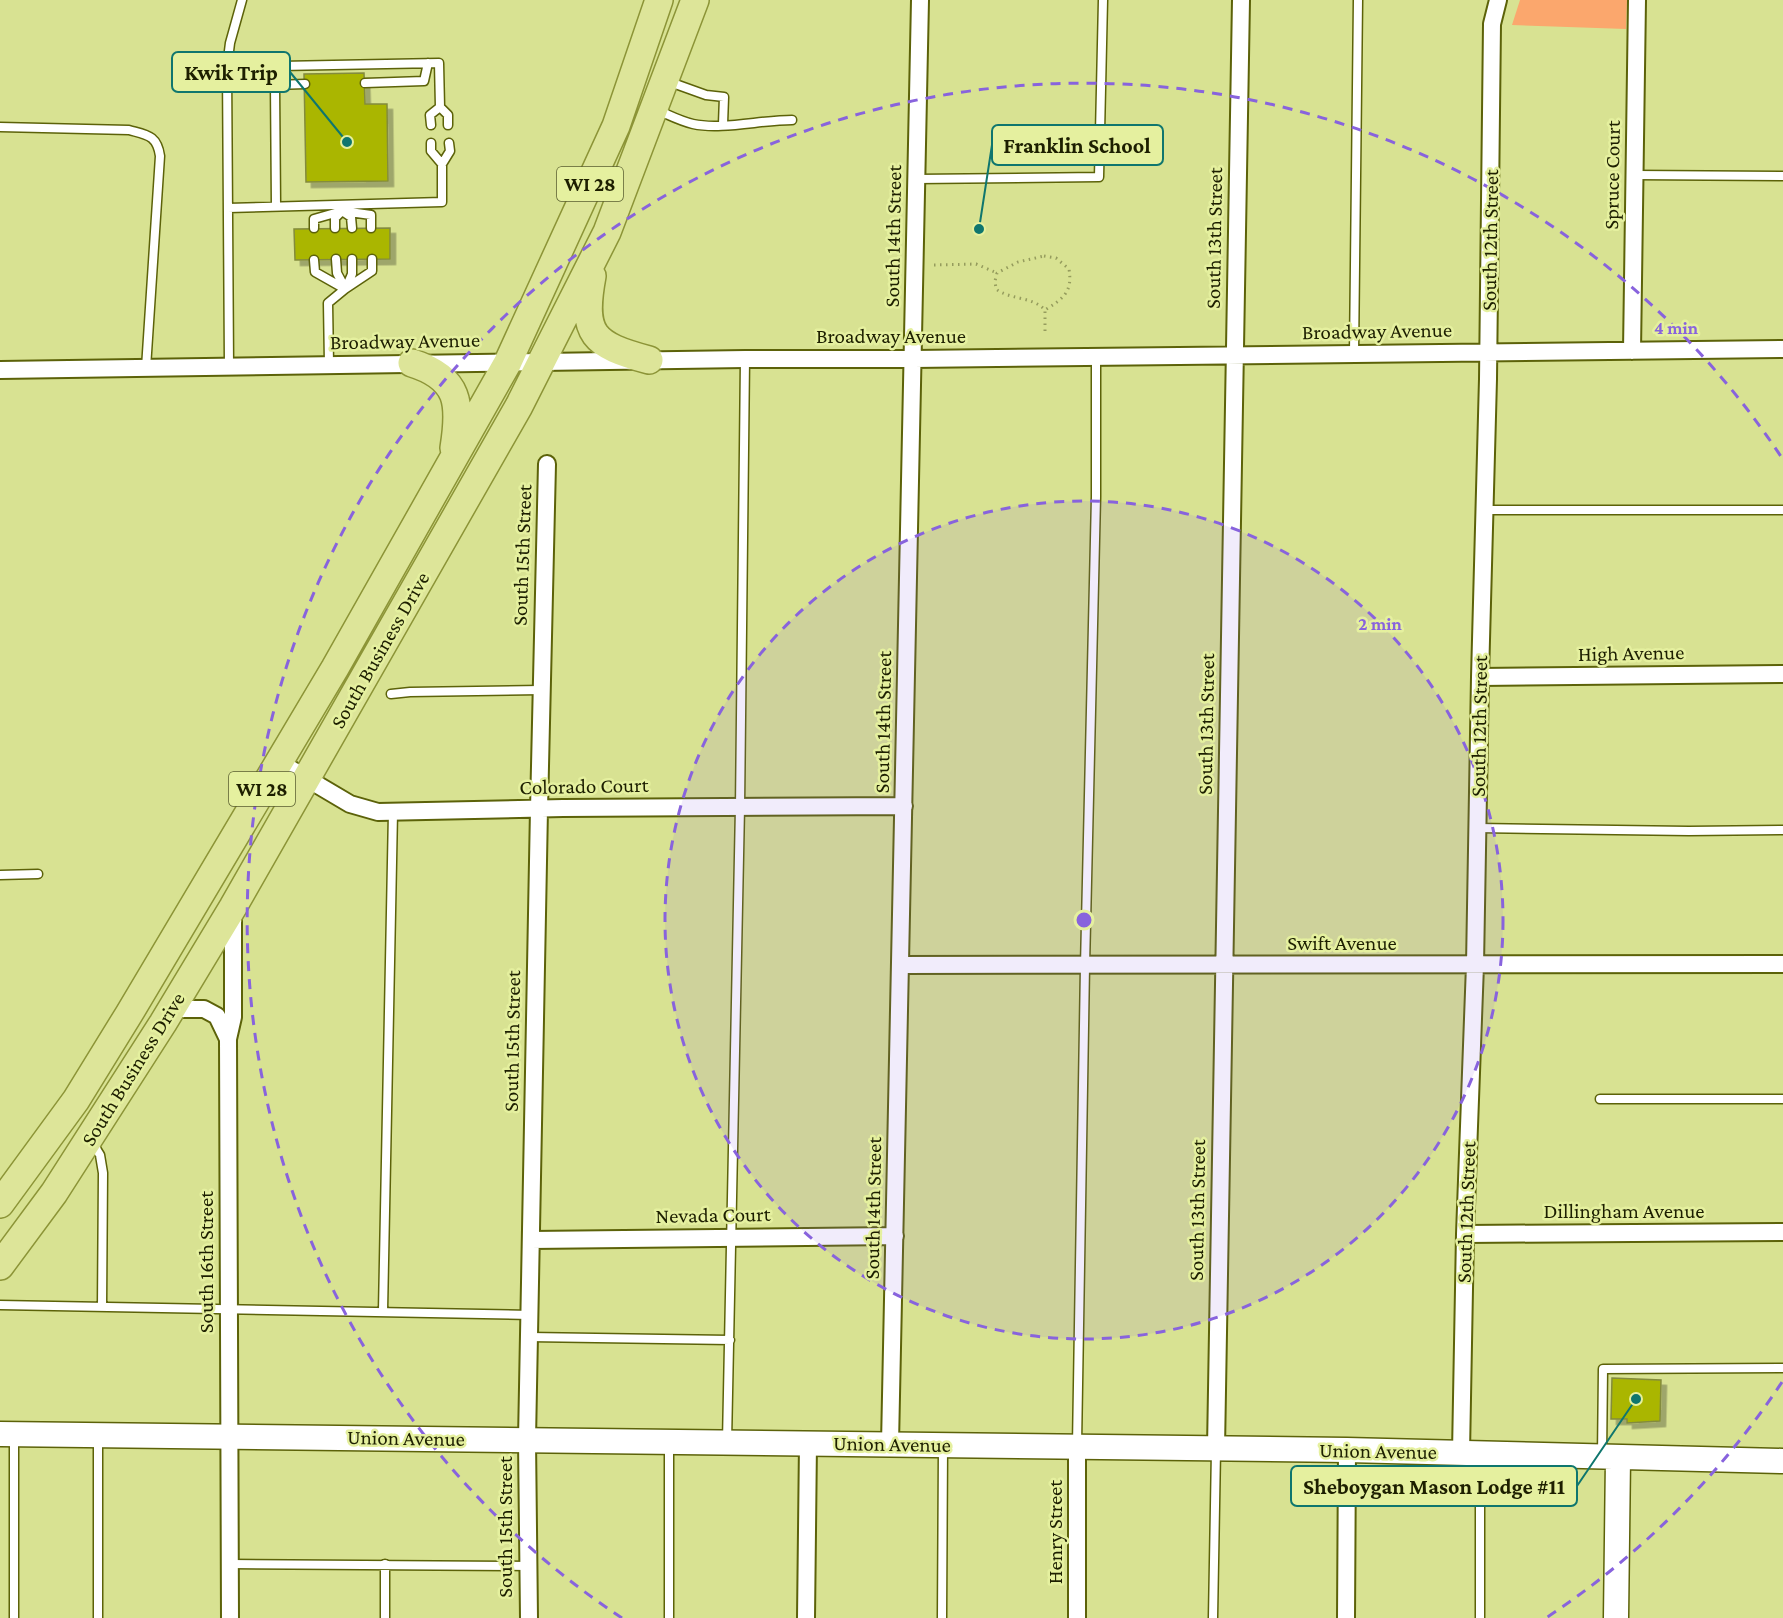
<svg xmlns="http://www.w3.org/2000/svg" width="1783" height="1618" font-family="'Crimson Pro',serif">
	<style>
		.green { fill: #fba76d }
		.building { fill: #aab602; stroke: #838b3d; stroke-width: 1.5; filter: url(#shadow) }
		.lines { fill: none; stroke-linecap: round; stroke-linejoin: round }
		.lane-casing { stroke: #5c6209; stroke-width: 11 }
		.street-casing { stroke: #5c6209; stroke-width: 20 }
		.secondary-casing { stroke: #5c6209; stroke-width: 27 }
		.primary-casing { stroke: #8c9437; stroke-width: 30 }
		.path { stroke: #959c5d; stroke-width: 3; stroke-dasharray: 1.5 4.5; stroke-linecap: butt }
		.lane { stroke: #fff; stroke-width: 8 }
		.street { stroke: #fff; stroke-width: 16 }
		.secondary { stroke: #fff; stroke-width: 24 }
		.primary { stroke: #dde599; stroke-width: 27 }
		.ring { fill: none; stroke: #8863dd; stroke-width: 3; stroke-dasharray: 10 8 }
		.labels { text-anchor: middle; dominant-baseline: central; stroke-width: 5; stroke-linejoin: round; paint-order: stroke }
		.shield { fill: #e5f09f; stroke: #595e30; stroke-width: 1.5 }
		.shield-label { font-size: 20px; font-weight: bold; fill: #1d1f00 }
		.street-label { font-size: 21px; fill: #1d1f00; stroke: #e5f09f }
		.centre { fill: #8863dd; stroke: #e5f09f; stroke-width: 3 }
		.ring-label { font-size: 18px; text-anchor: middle; font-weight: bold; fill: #8863dd; stroke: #e5f09f; stroke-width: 5; stroke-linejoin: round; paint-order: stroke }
		.leader { fill: none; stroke: #0f766e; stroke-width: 2 }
		.callout-dot { fill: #0f766e; stroke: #e5f09f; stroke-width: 2 }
		.callout { fill: #e5f09f; stroke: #0f766e; stroke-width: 2 }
		.callout-label { font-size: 22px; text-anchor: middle; font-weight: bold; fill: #1d1f00 }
	</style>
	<defs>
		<filter id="shadow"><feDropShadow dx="5.5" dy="5.5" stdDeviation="0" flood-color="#0004"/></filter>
	</defs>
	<rect width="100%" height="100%" fill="#d8e292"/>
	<path class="green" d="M1520,0h107l-1,29 -114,-4z"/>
	<path class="building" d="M364,73l1,31h22l1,77 -82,1 -2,-108z
		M390,228v31l-95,1 -1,-31z
		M1612,1378l49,2 -1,41 -33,2v-4h-16z"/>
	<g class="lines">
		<g class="lane-casing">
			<path id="lane" d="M227,67l212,-4 1,44 -10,8 1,10
				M239,67l14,16 22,2 30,-1
				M667,81l39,14 18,2 -1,27
				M365,83l59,-2 4,-18
				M275,85l1,121
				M440,107l8,8v10
				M657,110c12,5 23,11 36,14 28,6 68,-4 99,-4
				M0,127l129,3c18,5 28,5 31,26l-14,212
				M442,164l8,-13 -1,-8
				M1635,175l148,1
				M916,179l183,-2 4,-177
				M228,208l214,-6v-38l-11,-13v-8
				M342,211l29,4v13
				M345,213l6,4 1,11
				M314,228v-9l28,-8 -7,7v10
				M336,259l1,14 8,15
				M314,260l1,12 30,17 -17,14 1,61
				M346,288l6,-14v-15
				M345,289l27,-18v-12
				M1354,353l4,-353
				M229,366l-2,-299 3,-24 12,-43
				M1485,510h298
				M391,694l19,-2 131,-2
				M1477,828l212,3 94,-1
				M0,875l38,-1
				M1600,1099h183
				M92,1142l8,13 3,18 -1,134
				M0,1305l530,10
				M383,1311l10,-499
				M529,1337l201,3
				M14,1435v183
				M727,1442l13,-635 5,-448
				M669,1444v174
				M1077,1445l8,-479 11,-469v-140
				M1602,1456l1,-87 180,-1
				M230,1564l298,2
				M98,1618v-179
				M385,1618v-54
				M942,1618l1,-170
				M1213,1618l3,-168
				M1480,1618v-164"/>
		</g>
		<g class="street-casing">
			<path id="street" d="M1632,351l5,-351
				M0,370l745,-11h169l869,-10
				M1480,677l303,-3
				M279,762l71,42 28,8 185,-4 341,-2
				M900,965l883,-1
				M171,1009h33l13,7 11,23
				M1465,1234l318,-2
				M531,1240l364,-4
				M890,1444l30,-1444
				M1216,1448l25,-1448
				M1461,1453l4,-219 10,-269 5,-288 8,-298 4,-355 6,-24
				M230,1618l-2,-579 5,-22v-106
				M529,1618l-2,-178 12,-631 8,-345
				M806,1618l2,-175
				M1077,1618v-172
				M1346,1618l1,-168"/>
		</g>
		<g class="secondary-casing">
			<path id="secondary" d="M0,1434l1347,16 436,11
				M1616,1618l2,-160"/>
		</g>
		<g class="primary-casing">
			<path id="primary" d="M592,276c-11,59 1,69 57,84
				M412,363c48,15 49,41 42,85
				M0,1204l76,-104 53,-86 206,-346 173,-306 108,-236 43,-126
				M0,1266l54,-73 109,-170 70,-116 286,-501 88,-174 88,-232"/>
		</g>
		<path class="path" d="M1044,256l12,2 13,11c4,24 -7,30 -24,41 -13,-14 -35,-10 -49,-21l-1,-8 2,-8 21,-11z
			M934,265l42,-1 21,9
			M1045,331v-21"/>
		<use href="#lane" class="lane"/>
		<use href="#street" class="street"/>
		<use href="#secondary" class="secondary"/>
		<use href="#primary" class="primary"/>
	</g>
	<circle cx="1084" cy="920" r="419" fill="#8863dd" fill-opacity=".12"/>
	<g class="ring">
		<circle cx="1084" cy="920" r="419"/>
		<path d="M1782 1382A837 837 0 0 1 1546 1618M622 1618A837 837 0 1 1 1782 458"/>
	</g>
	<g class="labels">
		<g class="shield">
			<rect x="557" y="167" width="66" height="34" rx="4.5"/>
			<rect x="229" y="772" width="66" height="34" rx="4.5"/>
		</g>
		<g class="shield-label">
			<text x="590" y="184">WI 28</text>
			<text x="262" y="789">WI 28</text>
		</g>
		<g class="street-label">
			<text transform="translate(1612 175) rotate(-89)">Spruce Court</text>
			<text transform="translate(893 236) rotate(-89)">South 14th Street</text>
			<text transform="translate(1214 238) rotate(-89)">South 13th Street</text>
			<text transform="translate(1490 240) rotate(-89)">South 12th Street</text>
			<text transform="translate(1377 331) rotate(-1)">Broadway Avenue</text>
			<text x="891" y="336">Broadway Avenue</text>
			<text transform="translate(405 341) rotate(-1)">Broadway Avenue</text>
			<text transform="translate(522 555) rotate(-88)">South 15th Street</text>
			<text transform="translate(380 650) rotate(-60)">South Business Drive</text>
			<text transform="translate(1631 653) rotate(-1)">High Avenue</text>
			<text transform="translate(883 722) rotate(-89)">South 14th Street</text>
			<text transform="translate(1206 724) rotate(-89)">South 13th Street</text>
			<text transform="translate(1479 726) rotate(-89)">South 12th Street</text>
			<text transform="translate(584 786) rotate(-1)">Colorado Court</text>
			<text x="1342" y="943">Swift Avenue</text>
			<text transform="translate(512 1041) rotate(-89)">South 15th Street</text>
			<text transform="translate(133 1069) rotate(-58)">South Business Drive</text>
			<text transform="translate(873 1208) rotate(-89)">South 14th Street</text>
			<text transform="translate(1197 1210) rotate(-89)">South 13th Street</text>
			<text x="1624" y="1211">Dillingham Avenue</text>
			<text transform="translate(1466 1212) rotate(-88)">South 12th Street</text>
			<text transform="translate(713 1215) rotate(-1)">Nevada Court</text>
			<text transform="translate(206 1262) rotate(-90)">South 16th Street</text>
			<text transform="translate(406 1438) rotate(1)">Union Avenue</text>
			<text transform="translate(892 1444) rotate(1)">Union Avenue</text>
			<text transform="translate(1378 1451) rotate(1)">Union Avenue</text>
			<text transform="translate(505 1527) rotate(-90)">South 15th Street</text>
			<text transform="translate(1055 1532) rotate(-90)">Henry Street</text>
		</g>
	</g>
	<circle cx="1084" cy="920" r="9" class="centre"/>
	<g class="ring-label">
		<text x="1676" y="334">4 min</text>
		<text x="1380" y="630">2 min</text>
	</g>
	<path class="leader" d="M347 142L290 72M979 229L992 145M1636 1399L1577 1486"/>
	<g class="callout-dot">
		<circle cx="347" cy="142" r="6"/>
		<circle cx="979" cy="229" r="6"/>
		<circle cx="1636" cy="1399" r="6"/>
	</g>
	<g class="callout">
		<rect x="172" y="52" width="118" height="40" rx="6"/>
		<rect x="992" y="125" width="171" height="40" rx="6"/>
		<rect x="1291" y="1466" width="286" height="40" rx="6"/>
	</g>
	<g class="callout-label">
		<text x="231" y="80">Kwik Trip</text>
		<text x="1077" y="153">Franklin School</text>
		<text x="1434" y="1494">Sheboygan Mason Lodge #11</text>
	</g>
</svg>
